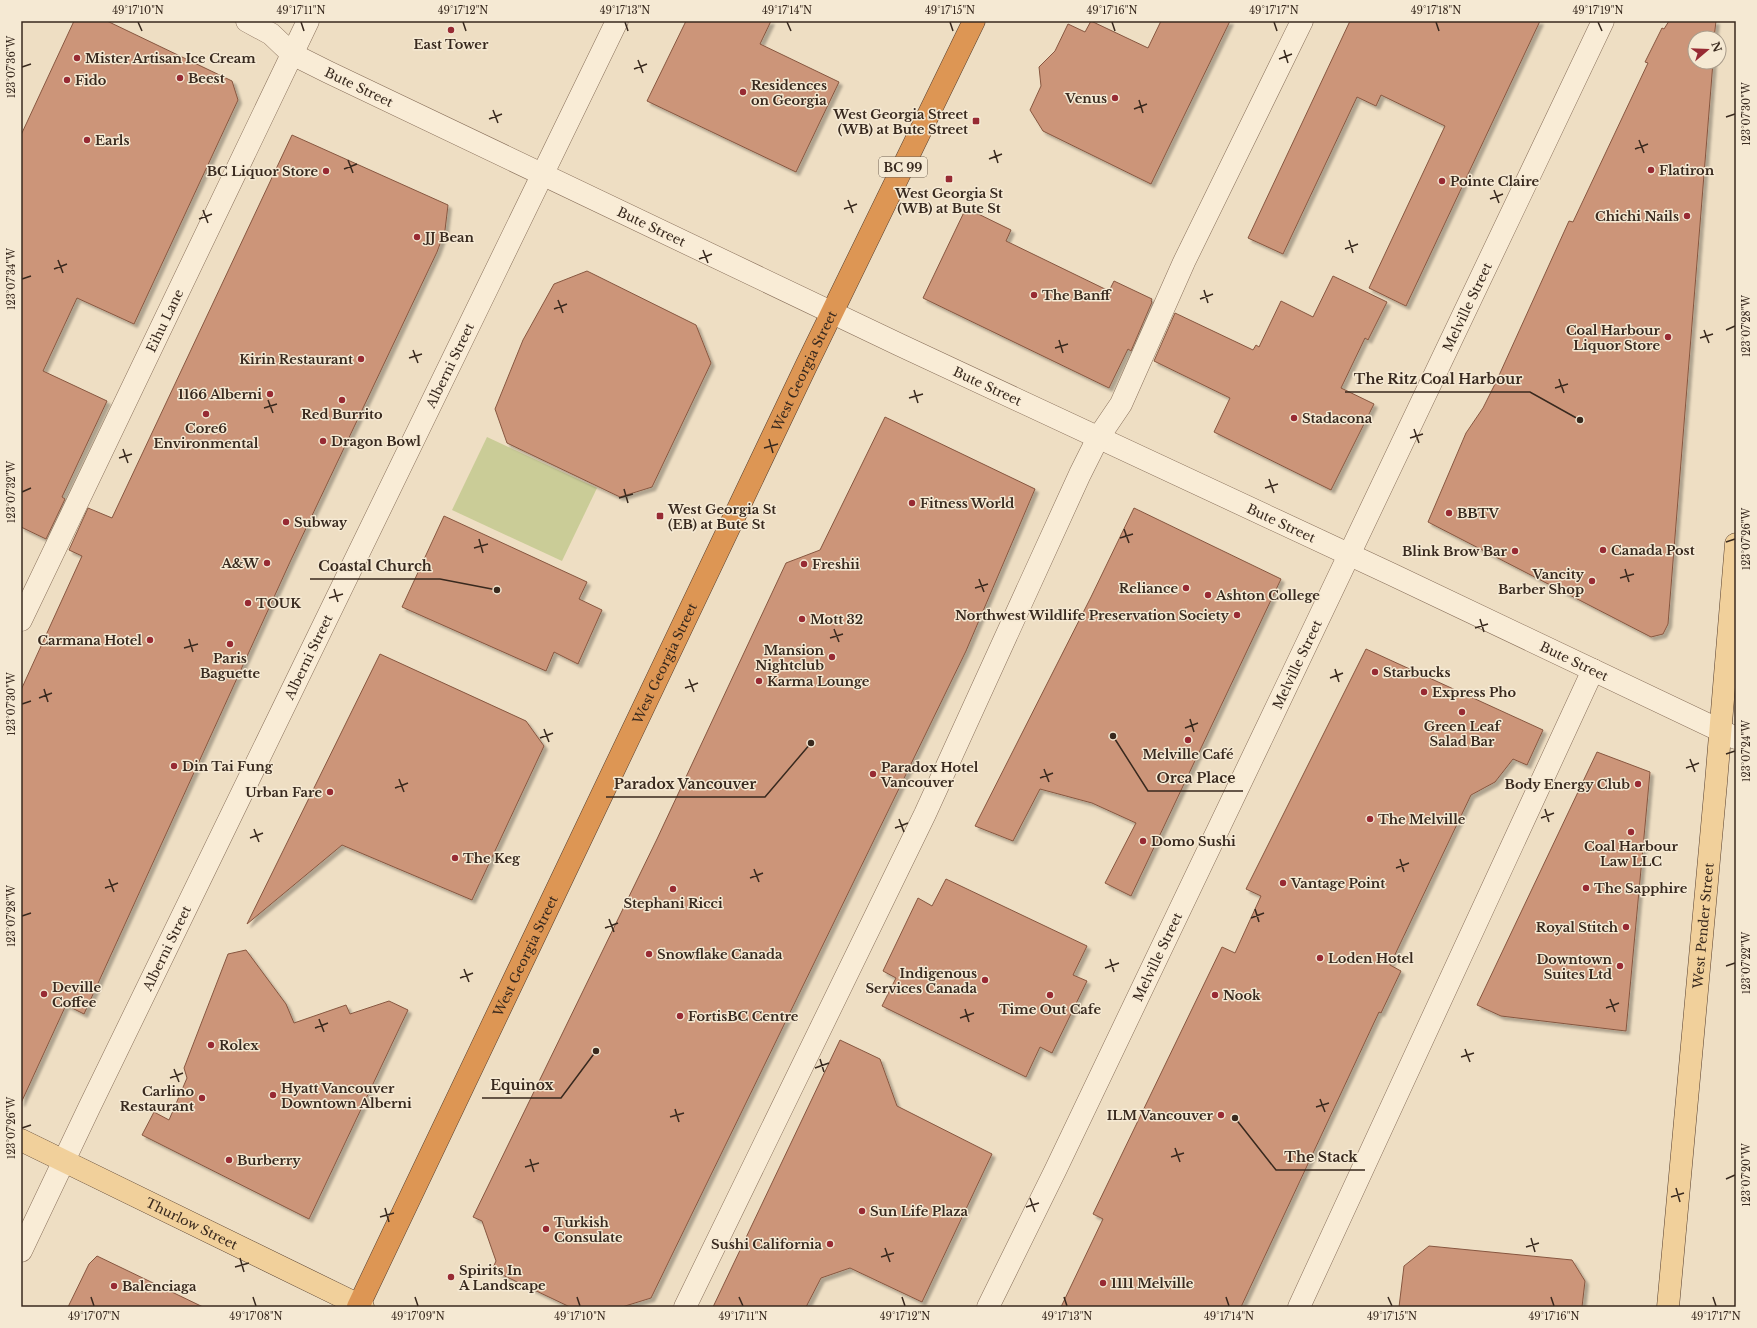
<svg xmlns="http://www.w3.org/2000/svg" width="1757" height="1328" font-family="'Libre Baskerville',serif">
	<style>
		.green { fill: #cacc97 }
		.building { fill: #cc9579; stroke: #875740; filter: url(#shadow) }
		.lines { fill: none; stroke-linecap: round; stroke-linejoin: round }
		.minor-casing { stroke: #886f5a; stroke-width: 23 }
		.major-casing { stroke: #563e2e; stroke-width: 23 }
		.highway-casing { stroke: #563e2e; stroke-width: 23 }
		.minor { stroke: #f9ecd6; stroke-width: 22 }
		.major { stroke: #f1d09b; stroke-width: 22 }
		.highway { stroke: #dd9654; stroke-width: 22 }
		.ticks { fill: none; stroke: #38291e; stroke-width: 1.5 }
		.poi-dot { fill: #972a33; stroke: #f5e9d3; stroke-width: 1.5 }
		.labels { text-anchor: middle; dominant-baseline: central; stroke-width: 3; stroke-linejoin: round; paint-order: stroke }
		.shield { fill: #f5e9d3; stroke: #716354; stroke-width: 1 }
		.shield-label { font-size: 12px; font-weight: bold; fill: #38291e }
		.poi-label { font-size: 13px; font-weight: bold; fill: #38291e; stroke: #f5e9d3; text-anchor: start }
		.street-label { font-size: 13px; fill: #38291e; stroke: #f5e9d3 }
		.leader { fill: none; stroke: #38291e; stroke-width: 1.5 }
		.callout-dot { fill: #38291e; stroke: #f5e9d3; stroke-width: 1.5 }
		.callout-label { font-size: 14px; text-anchor: middle; font-weight: bold; fill: #38291e; stroke: #f5e9d3; stroke-width: 3; stroke-linejoin: round; paint-order: stroke }
		.neatline { fill: none; stroke: #38291e; stroke-width: 1.5 }
		.ticks-label { font-size: 10px; text-anchor: middle; fill: #38291e }
	</style>
	<defs>
		<filter id="shadow"><feDropShadow dx="3.5" dy="3.5" stdDeviation="1" flood-color="#0004"/></filter>
	</defs>
	<rect width="100%" height="100%" fill="#eedec3"/>
	<path class="green" d="M487,437l110,51 -35,73 -110,-51z"/>
	<path class="building" d="M74,21h33l125,60 6,19 -104,224 -57,-26 -34,73 64,30 -45,96 3,2 -19,40 -25,-12v-392z
		M686,21h85l-11,23 79,38 -43,90 -149,-71z
		M1091,21l57,27 13,-27h69l-79,163 -108,-53 -13,-21 11,-24 -2,-19 16,-16 13,-27 17,8z
		M1350,21h190l-134,285 -37,-18 76,-162 -64,-31 -5,11 -19,-9 -74,157 -35,-16z
		M1669,21h47l-2,17h-19v24h18l-45,562 -5,10 -12,3 -223,-115 38,-89 17,-25 13,-26 73,-161 4,1 75,-159 -3,-1 17,-34 2,1z
		M292,135l156,70 -3,25 -8,22 -147,310 -206,452 -18,-9 -45,98v-413l61,-134 -13,-6 19,-42 24,10z
		M966,208l45,22 -5,11 103,50 5,-10 38,18 -1,2 1,1 -21,49 -3,-2 -19,39 -186,-90z
		M587,271l109,54 15,38 -59,124 -32,10 -113,-54 -12,-34 28,-69 31,-56z
		M1333,276l54,26 -19,38 -3,-2 -24,50 33,16 -43,86 -117,-58 16,-34 -76,-37 21,-48 78,37 3,-5 3,2 22,-46 32,16z
		M885,417l150,72 -69,162 -315,647 -29,9h-52l-78,-37 4,-9 -14,-40 -9,-4 184,-378 129,-276 34,-13z
		M1134,508l147,71 -150,317 -26,-13 31,-60 -44,-20 -52,-14 -27,52 -38,-15 116,-229z
		M444,516l143,66 -8,17 23,11 -24,54 -24,-12 -8,19 -144,-64z
		M1366,649l177,81 -16,35 -14,-6 -18,23 -24,13 -81,170 11,6 -20,42 -2,-1 -138,295h-180l42,-88 -10,-5 129,-267 13,6 26,-57 -15,-7z
		M380,654l146,67 18,25 -72,154 -130,-55 -95,79z
		M1597,752l53,20 -24,259 -125,-15 -24,-11z
		M946,879l141,67 -14,29 14,6 -35,72 -12,-6 -14,30 -144,-71 14,-28 -13,-7 35,-73 14,8z
		M246,950l40,54 8,19 52,-18 4,9 39,-13 19,9 -99,209 -167,-84 12,-23 15,8 18,-42 -3,-10 44,-114z
		M840,1040l40,19 17,47 95,48 -70,148 -72,-34 -29,10 -15,29h-93z
		M1429,1246l143,14 13,21 -3,26h-183l5,-41z
		M97,1256l106,51h-135l21,-43z"/>
	<g class="lines">
		<g class="minor-casing">
			<g id="minor">
				<path id="s1" d="M247,21l24,13 21,20 36,18 572,273 491,229 345,164"/>
				<path id="s2" d="M21,620l287,-599"/>
				<path id="s3" d="M21,1251l68,-143 528,-1087"/>
				<path d="M685,1307l240,-493 155,-340 18,-36 23,-34 63,-142 118,-241"/>
				<path id="s4" d="M988,1307l67,-136 214,-448 334,-702"/>
				<path d="M1299,1307l294,-637"/>
			</g>
		</g>
		<g class="major-casing">
			<g id="major">
				<path id="s5" d="M21,1140l342,167"/>
				<path id="s6" d="M1668,1307l48,-524 20,-239"/>
			</g>
		</g>
		<g class="highway-casing">
			<g id="highway">
				<path id="s7" d="M358,1307l449,-943 167,-343"/>
			</g>
		</g>
		<use href="#minor" class="minor"/>
		<use href="#major" class="major"/>
		<use href="#highway" class="highway"/>
	</g>
	<path class="ticks" d="M138,22l4,9M301,22l3,9M463,22l3,9M625,22l3,9M787,22l4,9M950,22l3,9M1112,22l3,9M1274,22l3,9M1436,22l3,9M1598,22l4,9M1284,50l4,13M1279,59l13,-5M638,60l5,13M22,67l9,-3M634,69l13,-5M1139,100l4,13M1134,109l13,-5M493,110l5,13M1726,117l9,-3M489,119l13,-5M1639,140l5,13M1635,149l13,-5M994,150l4,13M989,159l13,-5M348,160l5,13M344,169l13,-5M1494,190l5,13M1490,199l13,-5M848,200l5,13M844,209l13,-5M203,210l5,13M199,219l13,-5M1349,240l4,13M1345,249l13,-5M703,250l5,13M699,259l13,-5M58,260l5,13M54,269l13,-5M22,279l9,-3M1204,290l4,13M1200,299l13,-5M558,300l5,13M554,309l13,-5M1704,330l5,13M1726,330l9,-4M1700,338l13,-4M1059,340l4,13M1055,348l13,-4M413,350l5,13M409,358l13,-4M1559,379l5,14M1555,388l13,-4M914,390l4,13M909,398l14,-4M268,400l5,13M264,408l13,-4M1414,429l5,14M1410,438l13,-4M769,439l4,14M764,448l14,-4M123,449l5,14M119,458l13,-4M1269,479l5,14M1265,488l13,-4M624,489l4,14M22,492l9,-4M619,498l14,-4M1124,529l5,14M1120,538l13,-4M479,539l4,14M1726,542l9,-3M474,548l14,-4M1625,569l4,13M1620,578l14,-4M979,579l5,13M975,588l13,-4M334,589l4,13M329,598l14,-4M1480,619l4,13M1475,628l13,-4M834,629l5,13M830,638l13,-4M189,639l4,13M184,648l14,-4M1335,669l4,13M1330,678l13,-5M689,679l5,13M685,688l13,-5M44,689l4,13M39,698l13,-5M22,704l9,-3M1190,719l4,13M1185,728l13,-5M544,729l5,13M540,738l13,-5M1726,754l9,-3M1690,759l5,13M1686,768l13,-5M1044,769l5,13M1040,778l13,-5M399,779l5,13M395,788l13,-5M1545,809l4,13M1541,818l13,-5M899,819l5,13M895,828l13,-5M254,829l5,13M250,838l13,-5M1400,859l4,13M1396,868l13,-5M754,869l5,13M750,878l13,-5M109,879l5,13M105,888l13,-5M1255,909l4,13M22,916l9,-3M1251,918l13,-5M609,919l5,13M605,928l13,-5M1110,959l4,13M1726,966l9,-3M1105,968l14,-5M464,969l5,13M460,978l13,-5M1610,999l5,13M1606,1008l13,-5M965,1009l4,13M960,1018l14,-5M319,1019l5,13M315,1028l13,-5M1465,1049l5,13M1461,1057l13,-4M820,1059l4,13M815,1068l14,-5M174,1069l5,13M170,1078l13,-5M1320,1099l5,13M1316,1107l13,-4M675,1109l4,13M670,1117l14,-4M22,1128l9,-3M1175,1148l5,14M1171,1157l13,-4M530,1159l4,13M525,1167l14,-4M1726,1179l9,-4M1676,1188l4,14M1671,1197l13,-4M1030,1198l5,14M1026,1207l13,-4M385,1208l4,14M380,1217l14,-4M1531,1238l4,14M1526,1247l13,-4M885,1248l5,14M881,1257l13,-4M240,1258l4,14M235,1267l14,-4M91,1297l3,9M253,1297l3,9M415,1297l3,9M577,1297l3,9M739,1297l4,9M902,1297l3,9M1064,1297l3,9M1226,1297l3,9M1388,1297l4,9M1551,1297l3,9M1713,1297l3,9"/>
	<g class="poi-dot">
		<circle cx="451" cy="30" r="4"/>
		<circle cx="77" cy="58" r="4"/>
		<circle cx="180" cy="78" r="4"/>
		<circle cx="67" cy="80" r="4"/>
		<circle cx="743" cy="92" r="4"/>
		<circle cx="1115" cy="98" r="4"/>
		<rect x="972" y="117" width="8" height="8" rx="2"/>
		<circle cx="87" cy="140" r="4"/>
		<circle cx="1651" cy="170" r="4"/>
		<circle cx="326" cy="171" r="4"/>
		<rect x="945" y="175" width="8" height="8" rx="2"/>
		<circle cx="1442" cy="181" r="4"/>
		<circle cx="1687" cy="216" r="4"/>
		<circle cx="417" cy="237" r="4"/>
		<circle cx="1034" cy="295" r="4"/>
		<circle cx="1668" cy="337" r="4"/>
		<circle cx="361" cy="359" r="4"/>
		<circle cx="270" cy="394" r="4"/>
		<circle cx="342" cy="400" r="4"/>
		<circle cx="206" cy="414" r="4"/>
		<circle cx="1294" cy="418" r="4"/>
		<circle cx="323" cy="441" r="4"/>
		<circle cx="912" cy="503" r="4"/>
		<circle cx="1449" cy="513" r="4"/>
		<rect x="656" y="512" width="8" height="8" rx="2"/>
		<circle cx="286" cy="522" r="4"/>
		<circle cx="1603" cy="550" r="4"/>
		<circle cx="1515" cy="551" r="4"/>
		<circle cx="267" cy="563" r="4"/>
		<circle cx="804" cy="564" r="4"/>
		<circle cx="1592" cy="581" r="4"/>
		<circle cx="1186" cy="588" r="4"/>
		<circle cx="1208" cy="595" r="4"/>
		<circle cx="248" cy="603" r="4"/>
		<circle cx="1237" cy="615" r="4"/>
		<circle cx="802" cy="619" r="4"/>
		<circle cx="150" cy="640" r="4"/>
		<circle cx="230" cy="644" r="4"/>
		<circle cx="832" cy="657" r="4"/>
		<circle cx="1375" cy="672" r="4"/>
		<circle cx="759" cy="681" r="4"/>
		<circle cx="1424" cy="692" r="4"/>
		<circle cx="1462" cy="712" r="4"/>
		<circle cx="1188" cy="740" r="4"/>
		<circle cx="174" cy="766" r="4"/>
		<circle cx="873" cy="774" r="4"/>
		<circle cx="1638" cy="784" r="4"/>
		<circle cx="330" cy="792" r="4"/>
		<circle cx="1370" cy="819" r="4"/>
		<circle cx="1631" cy="832" r="4"/>
		<circle cx="1143" cy="841" r="4"/>
		<circle cx="455" cy="858" r="4"/>
		<circle cx="1283" cy="883" r="4"/>
		<circle cx="1586" cy="888" r="4"/>
		<circle cx="673" cy="889" r="4"/>
		<circle cx="1626" cy="927" r="4"/>
		<circle cx="649" cy="954" r="4"/>
		<circle cx="1320" cy="958" r="4"/>
		<circle cx="1620" cy="966" r="4"/>
		<circle cx="985" cy="980" r="4"/>
		<circle cx="44" cy="994" r="4"/>
		<circle cx="1050" cy="995" r="4"/>
		<circle cx="1215" cy="995" r="4"/>
		<circle cx="680" cy="1016" r="4"/>
		<circle cx="211" cy="1045" r="4"/>
		<circle cx="273" cy="1095" r="4"/>
		<circle cx="202" cy="1098" r="4"/>
		<circle cx="1221" cy="1115" r="4"/>
		<circle cx="229" cy="1160" r="4"/>
		<circle cx="862" cy="1211" r="4"/>
		<circle cx="546" cy="1229" r="4"/>
		<circle cx="830" cy="1244" r="4"/>
		<circle cx="451" cy="1277" r="4"/>
		<circle cx="1103" cy="1283" r="4"/>
		<circle cx="114" cy="1286" r="4"/>
	</g>
	<g class="labels">
		<rect class="shield" x="879" y="157" width="48" height="20" rx="3"/>
		<g class="shield-label">
			<text x="903" y="167">BC 99</text>
		</g>
		<g class="poi-label">
			<text x="451" y="44" text-anchor="middle">East Tower</text>
			<text x="85" y="58">Mister Artisan Ice Cream</text>
			<text x="188" y="78">Beest</text>
			<text x="75" y="80">Fido</text>
			<text x="751" y="85">Residences<tspan x="751" dy="15">on Georgia</tspan></text>
			<text x="1107" y="98" text-anchor="end">Venus</text>
			<text x="968" y="114" text-anchor="end">West Georgia Street<tspan x="968" dy="15">(WB) at Bute Street</tspan></text>
			<text x="95" y="140">Earls</text>
			<text x="1659" y="170">Flatiron</text>
			<text x="318" y="171" text-anchor="end">BC Liquor Store</text>
			<text x="1450" y="181">Pointe Claire</text>
			<text x="949" y="193" text-anchor="middle">West Georgia St<tspan x="949" dy="15">(WB) at Bute St</tspan></text>
			<text x="1679" y="216" text-anchor="end">Chichi Nails</text>
			<text x="425" y="237">JJ Bean</text>
			<text x="1042" y="295">The Banff</text>
			<text x="1660" y="330" text-anchor="end">Coal Harbour<tspan x="1660" dy="15">Liquor Store</tspan></text>
			<text x="353" y="359" text-anchor="end">Kirin Restaurant</text>
			<text x="262" y="394" text-anchor="end">1166 Alberni</text>
			<text x="342" y="414" text-anchor="middle">Red Burrito</text>
			<text x="1302" y="418">Stadacona</text>
			<text x="206" y="428" text-anchor="middle">Core6<tspan x="206" dy="15">Environmental</tspan></text>
			<text x="331" y="441">Dragon Bowl</text>
			<text x="920" y="503">Fitness World</text>
			<text x="668" y="509">West Georgia St<tspan x="668" dy="15">(EB) at Bute St</tspan></text>
			<text x="1457" y="513">BBTV</text>
			<text x="294" y="522">Subway</text>
			<text x="1611" y="550">Canada Post</text>
			<text x="1507" y="551" text-anchor="end">Blink Brow Bar</text>
			<text x="259" y="563" text-anchor="end">A&amp;W</text>
			<text x="812" y="564">Freshii</text>
			<text x="1584" y="574" text-anchor="end">Vancity<tspan x="1584" dy="15">Barber Shop</tspan></text>
			<text x="1178" y="588" text-anchor="end">Reliance</text>
			<text x="1216" y="595">Ashton College</text>
			<text x="256" y="603">TOUK</text>
			<text x="1229" y="615" text-anchor="end">Northwest Wildlife Preservation Society</text>
			<text x="810" y="619">Mott 32</text>
			<text x="142" y="640" text-anchor="end">Carmana Hotel</text>
			<text x="824" y="650" text-anchor="end">Mansion<tspan x="824" dy="15">Nightclub</tspan></text>
			<text x="230" y="658" text-anchor="middle">Paris<tspan x="230" dy="15">Baguette</tspan></text>
			<text x="1383" y="672">Starbucks</text>
			<text x="767" y="681">Karma Lounge</text>
			<text x="1432" y="692">Express Pho</text>
			<text x="1462" y="726" text-anchor="middle">Green Leaf<tspan x="1462" dy="15">Salad Bar</tspan></text>
			<text x="1188" y="754" text-anchor="middle">Melville Café</text>
			<text x="182" y="766">Din Tai Fung</text>
			<text x="881" y="767">Paradox Hotel<tspan x="881" dy="15">Vancouver</tspan></text>
			<text x="1630" y="784" text-anchor="end">Body Energy Club</text>
			<text x="322" y="792" text-anchor="end">Urban Fare</text>
			<text x="1378" y="819">The Melville</text>
			<text x="1151" y="841">Domo Sushi</text>
			<text x="1631" y="846" text-anchor="middle">Coal Harbour<tspan x="1631" dy="15">Law LLC</tspan></text>
			<text x="463" y="858">The Keg</text>
			<text x="1291" y="883">Vantage Point</text>
			<text x="1594" y="888">The Sapphire</text>
			<text x="673" y="903" text-anchor="middle">Stephani Ricci</text>
			<text x="1618" y="927" text-anchor="end">Royal Stitch</text>
			<text x="657" y="954">Snowflake Canada</text>
			<text x="1328" y="958">Loden Hotel</text>
			<text x="1612" y="959" text-anchor="end">Downtown<tspan x="1612" dy="15">Suites Ltd</tspan></text>
			<text x="977" y="973" text-anchor="end">Indigenous<tspan x="977" dy="15">Services Canada</tspan></text>
			<text x="52" y="987">Deville<tspan x="52" dy="15">Coffee</tspan></text>
			<text x="1223" y="995">Nook</text>
			<text x="1050" y="1009" text-anchor="middle">Time Out Cafe</text>
			<text x="688" y="1016">FortisBC Centre</text>
			<text x="219" y="1045">Rolex</text>
			<text x="281" y="1088">Hyatt Vancouver<tspan x="281" dy="15">Downtown Alberni</tspan></text>
			<text x="194" y="1091" text-anchor="end">Carlino<tspan x="194" dy="15">Restaurant</tspan></text>
			<text x="1213" y="1115" text-anchor="end">ILM Vancouver</text>
			<text x="237" y="1160">Burberry</text>
			<text x="870" y="1211">Sun Life Plaza</text>
			<text x="554" y="1222">Turkish<tspan x="554" dy="15">Consulate</tspan></text>
			<text x="822" y="1244" text-anchor="end">Sushi California</text>
			<text x="459" y="1270">Spirits In<tspan x="459" dy="15">A Landscape</tspan></text>
			<text x="1111" y="1283">1111 Melville</text>
			<text x="122" y="1286">Balenciaga</text>
		</g>
		<g class="street-label">
			<text stroke="none"><textPath href="#s1" startOffset="131">Bute Street</textPath></text>
			<text stroke="none"><textPath href="#s1" startOffset="455">Bute Street</textPath></text>
			<text stroke="none"><textPath href="#s4" startOffset="1109">Melville Street</textPath></text>
			<text stroke="none"><textPath href="#s2" startOffset="332">Eihu Lane</textPath></text>
			<text stroke="none"><textPath href="#s3" startOffset="984">Alberni Street</textPath></text>
			<text stroke="none"><textPath href="#s7" startOffset="1037">West Georgia Street</textPath></text>
			<text stroke="none"><textPath href="#s1" startOffset="827">Bute Street</textPath></text>
			<text stroke="none"><textPath href="#s1" startOffset="1151">Bute Street</textPath></text>
			<text stroke="none"><textPath href="#s3" startOffset="660">Alberni Street</textPath></text>
			<text stroke="none"><textPath href="#s1" startOffset="1475">Bute Street</textPath></text>
			<text stroke="none"><textPath href="#s7" startOffset="713">West Georgia Street</textPath></text>
			<text stroke="none"><textPath href="#s4" startOffset="713">Melville Street</textPath></text>
			<text stroke="none"><textPath href="#s6" startOffset="383">West Pender Street</textPath></text>
			<text stroke="none"><textPath href="#s3" startOffset="336">Alberni Street</textPath></text>
			<text stroke="none"><textPath href="#s7" startOffset="389">West Georgia Street</textPath></text>
			<text stroke="none"><textPath href="#s4" startOffset="389">Melville Street</textPath></text>
			<text stroke="none"><textPath href="#s5" startOffset="190">Thurlow Street</textPath></text>
		</g>
	</g>
	<path class="leader" d="M1580 420L1530 392H1345M497 590L440 579H310M1113 736L1148 791H1243M811 743L765 797H606M596 1051L561 1098H482M1235 1118L1276 1170H1365"/>
	<g class="callout-dot">
		<circle cx="1580" cy="420" r="4"/>
		<circle cx="497" cy="590" r="4"/>
		<circle cx="1113" cy="736" r="4"/>
		<circle cx="811" cy="743" r="4"/>
		<circle cx="596" cy="1051" r="4"/>
		<circle cx="1235" cy="1118" r="4"/>
	</g>
	<g class="callout-label">
		<text x="1438" y="384">The Ritz Coal Harbour</text>
		<text x="375" y="571">Coastal Church</text>
		<text x="1196" y="783">Orca Place</text>
		<text x="685" y="789">Paradox Vancouver</text>
		<text x="522" y="1090">Equinox</text>
		<text x="1321" y="1162">The Stack</text>
	</g>
	<rect width="1757" height="1328" fill="none" stroke="#f5e9d3" stroke-width="44"/>
	<g transform="translate(1707 50) rotate(71)"><circle r="19" fill="#f5e9d3" stroke="#a99c8b"/>
	<path d="M0-3L7 15L0 10L-7 15Z" fill="#972a33"/>
	<text y="-6" font-size="11" font-weight="bold" text-anchor="middle" fill="#38291e">N</text>
	</g>
	<rect x="22" y="22" width="1713" height="1284" class="neatline"/>
	<g class="ticks-label">
		<text x="138" y="14">49°17'10"N</text>
		<text x="301" y="14">49°17'11"N</text>
		<text x="463" y="14">49°17'12"N</text>
		<text x="625" y="14">49°17'13"N</text>
		<text x="787" y="14">49°17'14"N</text>
		<text x="950" y="14">49°17'15"N</text>
		<text x="1112" y="14">49°17'16"N</text>
		<text x="1274" y="14">49°17'17"N</text>
		<text x="1436" y="14">49°17'18"N</text>
		<text x="1598" y="14">49°17'19"N</text>
		<text transform="translate(11 67) rotate(-90)" y="4">123°07'36"W</text>
		<text transform="translate(1746 114) rotate(-90)" y="4">123°07'30"W</text>
		<text transform="translate(11 279) rotate(-90)" y="4">123°07'34"W</text>
		<text transform="translate(1746 326) rotate(-90)" y="4">123°07'28"W</text>
		<text transform="translate(11 492) rotate(-90)" y="4">123°07'32"W</text>
		<text transform="translate(1746 539) rotate(-90)" y="4">123°07'26"W</text>
		<text transform="translate(11 704) rotate(-90)" y="4">123°07'30"W</text>
		<text transform="translate(1746 751) rotate(-90)" y="4">123°07'24"W</text>
		<text transform="translate(11 916) rotate(-90)" y="4">123°07'28"W</text>
		<text transform="translate(1746 963) rotate(-90)" y="4">123°07'22"W</text>
		<text transform="translate(11 1128) rotate(-90)" y="4">123°07'26"W</text>
		<text transform="translate(1746 1175) rotate(-90)" y="4">123°07'20"W</text>
		<text x="94" y="1320">49°17'07"N</text>
		<text x="256" y="1320">49°17'08"N</text>
		<text x="418" y="1320">49°17'09"N</text>
		<text x="580" y="1320">49°17'10"N</text>
		<text x="743" y="1320">49°17'11"N</text>
		<text x="905" y="1320">49°17'12"N</text>
		<text x="1067" y="1320">49°17'13"N</text>
		<text x="1229" y="1320">49°17'14"N</text>
		<text x="1392" y="1320">49°17'15"N</text>
		<text x="1554" y="1320">49°17'16"N</text>
		<text x="1716" y="1320">49°17'17"N</text>
	</g>
</svg>
